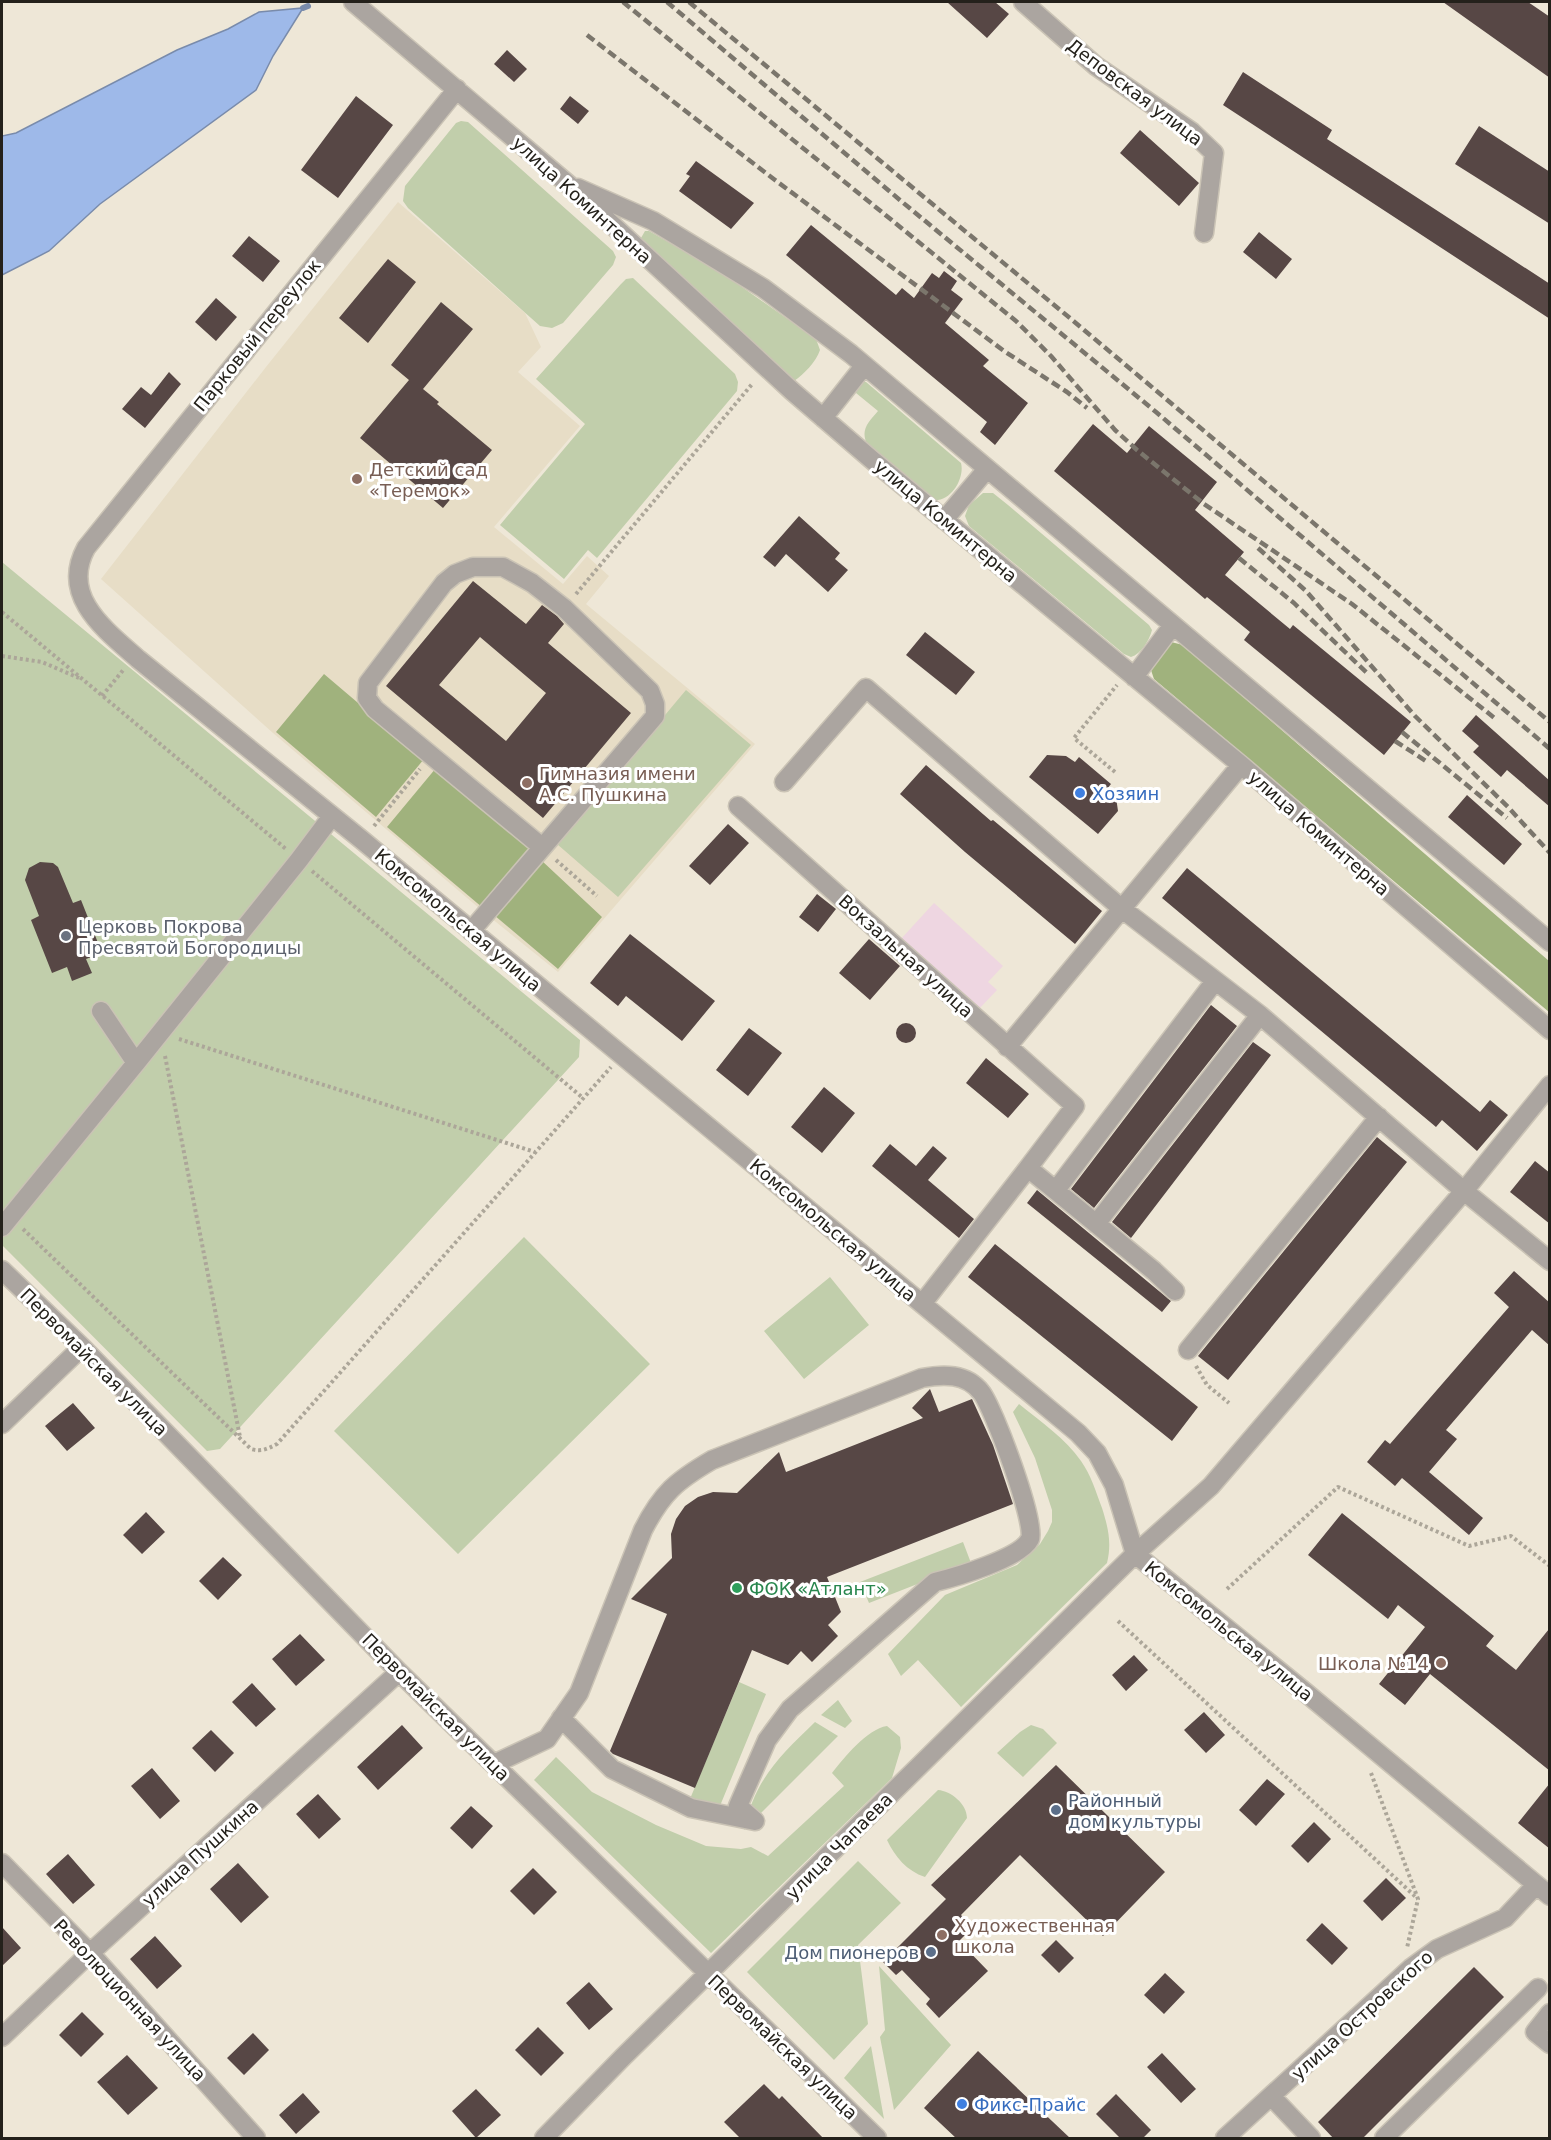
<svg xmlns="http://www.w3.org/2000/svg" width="1551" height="2140" font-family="'DejaVu Sans',sans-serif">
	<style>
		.industrial { fill: #eed6e1 }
		.built { fill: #e7ddc6 }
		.green { fill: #c1ceab }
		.forest { fill: #a0b27d }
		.water { fill: #9eb9e9; stroke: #798bab; stroke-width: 1.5 }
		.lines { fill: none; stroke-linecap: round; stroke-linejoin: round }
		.stream { stroke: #798bab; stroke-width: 6 }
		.building { fill: #574745; fill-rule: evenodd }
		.minor-casing { stroke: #cac3b5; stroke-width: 21 }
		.path { stroke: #aca699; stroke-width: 4; stroke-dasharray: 3 3; stroke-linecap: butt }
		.minor { stroke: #aba5a0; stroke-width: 18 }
		.rail { stroke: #7b766c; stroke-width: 4.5; stroke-dasharray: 9 4.5; stroke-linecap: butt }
		.education-dot { fill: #8d6e63; stroke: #fff; stroke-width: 2 }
		.shop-dot { fill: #3f7fe0; stroke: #fff; stroke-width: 2 }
		.worship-dot { fill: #6b7280; stroke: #fff; stroke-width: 2 }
		.leisure-dot { fill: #2e9e5b; stroke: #fff; stroke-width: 2 }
		.service-dot { fill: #5c6f8a; stroke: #fff; stroke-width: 2 }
		.labels { text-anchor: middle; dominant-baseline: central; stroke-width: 6; stroke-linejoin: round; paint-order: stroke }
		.street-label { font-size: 18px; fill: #24211b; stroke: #fff }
		.education-label { font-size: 18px; fill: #785e54; stroke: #fff; text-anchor: start }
		.shop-label { font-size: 18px; fill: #366cbe; stroke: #fff; text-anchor: start }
		.worship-label { font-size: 18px; fill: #5b616d; stroke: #fff; text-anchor: start }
		.leisure-label { font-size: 18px; fill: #27864d; stroke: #fff; text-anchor: start }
		.service-label { font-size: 18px; fill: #4e5e75; stroke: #fff; text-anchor: start }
	</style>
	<rect width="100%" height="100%" fill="#eee7d7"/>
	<path class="industrial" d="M934,903l69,63 -15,16 9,8 -20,21 -77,-71z"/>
	<path class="built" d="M398,202l127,111 16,34 -23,25 62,54 -86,101 69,57 24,-28 12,11 10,9 -23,28 169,140 -197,228 -72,-58 -213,-181 -172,-154 165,-212z"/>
	<path class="green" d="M461,121l7,1 145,129 3,6 -3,8 -50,58 -11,5 -12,-2 -132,-118 -5,-7 2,-15 51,-63z
		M645,231h4l73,42 94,66 4,11c-4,12 -16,24 -26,31l-149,-135 -4,-8z
		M633,278l102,96 3,8 -1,9 -140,167 -9,-8 -24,29 -64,-54 85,-101 -49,-45 85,-95 5,-5z
		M861,382h5l95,81c4,15 -10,40 -29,37l-65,-56c-7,-15 2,-22 11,-33l-22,-18 -1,-4z
		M983,493h10l15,12 141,120 3,5c-3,11 -11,24 -21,27l-7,-3 -155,-128 -4,-10 4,-11z
		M2,562l578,478 -1,17 -359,392 -13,2 -205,-206z
		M686,690l65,55 -133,152 -61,-53z
		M524,1237l126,127 -192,190 -124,-123z
		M830,1277l39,48 -65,54 -40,-48z
		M1019,1404c21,17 47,35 62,57 10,14 15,31 21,47 6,19 10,35 5,55l-146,144 -43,-47 -17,16 -13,-22 57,-59 72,-30 23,-21 8,-13 4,-9v-12l-17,-52 -22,-46z
		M963,1542l8,21 -102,40 -9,-21z
		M739,1682l27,12 -51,124 -28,-12z
		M838,1700l14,21 -7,7 -24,-13z
		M815,1722l23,14 -94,94c11,-51 35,-73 71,-108z
		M1031,1725l12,4 14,14 -34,34 -26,-24 23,-21z
		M887,1726l13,11 1,11 -9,30 -181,175 -177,-173 22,-23 36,35 64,33 50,21 35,3 10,-2 17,9 76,-70 -12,-13c12,-15 35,-44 55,-47z
		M938,1790c13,1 29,14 29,28l-42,59c-18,-6 -30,-20 -38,-37z
		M858,1861l43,42 -43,42 10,79 -34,36 -87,-88z
		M879,1966l72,79 -57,65 -14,-73 5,-7z
		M871,2046l13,73 -40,-41z"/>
	<path class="forest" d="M1171,642l12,3 366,316v51l-395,-333 -3,-9z
		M324,674l100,85 -48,58 -100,-85z
		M436,768l96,81 -49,59 -96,-81z
		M541,860l61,57 -44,52 -64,-54z"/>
	<path class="water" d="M303,8l-30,48 -17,34 -156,114 -51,47 -47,24v-139l14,-3 161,-83 51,-21 31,-17z"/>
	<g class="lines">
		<path class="stream" d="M303,8l5,-2"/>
	</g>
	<path class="building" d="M947,2h48l14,12 -22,24z
		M1443,2h85l22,15v61z
		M507,50l20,19 -13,13 -20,-18z
		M1243,72l89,58 -5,9 223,145v35l-327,-214z
		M356,96l37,29 -55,73 -37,-28z
		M570,96l19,15 -11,13 -18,-15z
		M1479,126l71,46v52l-95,-60z
		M1140,130l59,53 -20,23 -59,-53z
		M696,161l58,42 -23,26 -52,-38 11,-15 -4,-2z
		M811,225l85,70 6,-7 12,10 18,-25 7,5 5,-7 13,10 -6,9 12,9 -18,24 44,37 -6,6 45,37 -33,42 -15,-13 7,-10 -201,-167z
		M1259,232l33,27 -16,20 -33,-27z
		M249,236l31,25 -17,21 -31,-26z
		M388,259l28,23 -48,61 -29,-25z
		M216,298l21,19 -21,24 -21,-19z
		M441,302l32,27 -50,60 16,13 -2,2 55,46 -49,58 -83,-70 49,-58 -18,-15z
		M169,372l12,12 -36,44 -23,-19 19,-22 10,8z
		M1093,424l34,29 22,-27 68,56 -22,28 49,42 -19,23 65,54 3,-4 118,97 -27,33 -140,-115 6,-8 -43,-35 -2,2 -151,-128z
		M799,516l41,37 -5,6 13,11 -20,22 -42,-38 -11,13 -12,-10z
		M473,581l53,43 16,-19 15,11 7,8 -16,19 83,70 -88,105 -157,-132zM480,637l66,56 -40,48 -67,-56z
		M925,632l50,40 -19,23 -50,-40z
		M1476,715l74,66v26l-43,-37 -6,7 -28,-25 6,-6 -17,-15z
		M1047,755l19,1 9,6 4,-5 32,27 -4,5 9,8 2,14 -20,23 -69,-57z
		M926,765l65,56 2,-1 109,91 -27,33 -110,-92 -65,-58z
		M1467,795l55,49 -18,21 -56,-48z
		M728,824l21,19 -39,42 -21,-19z
		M40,862l13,1 5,4 15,36 8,-3 21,53 -16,6 6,14 -20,8 -5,-14 -15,6 -21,-53 8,-4 -14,-36 4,-12z
		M1187,868l293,244 10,-12 18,15 -31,36 -35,-31 -6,7 -274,-229z
		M817,894l19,15 -18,23 -19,-15z
		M630,934l85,67 -33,40 -56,-45 -8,10 -28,-23z
		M869,939l31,27 -30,34 -31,-27z
		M1211,1005l26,21 -143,182 -23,-19z
		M896 1033a10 10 0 1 1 20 0a10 10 0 1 1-20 0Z
		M749,1028l33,25 -34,43 -32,-26z
		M1253,1042l18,13 -140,183 -19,-16z
		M986,1058l43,36 -21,24 -42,-35z
		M824,1087l31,26 -33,40 -31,-26z
		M1377,1137l30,25 -179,218 -30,-24z
		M890,1144l26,22 17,-20 14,12 -19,22 46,39 -15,19 -87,-72z
		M1535,1161l15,12v51l-40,-32z
		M1037,1190l134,111 -9,11 -135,-109z
		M995,1244l203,163 -26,34 -204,-164z
		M1514,1271l36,32v43l-18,-16 -86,100 11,9 -28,33 54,46 -14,17 -67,-57 -7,8 -28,-24 18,-22 5,4 119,-137 -15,-14z
		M930,1389l9,23 33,-13 21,46 20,59 -186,73 14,35 -13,13 10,11 -26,26 -11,-11 -13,14 -36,-15 -57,138 -82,-34 -3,-3 57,-137 -36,-15 41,-41 -1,-24 5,-15 9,-13 13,-9 15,-5 24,1 42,-41 7,20 137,-54 -11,-10z
		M73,1403l22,25 -28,23 -22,-25z
		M146,1512l19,20 -23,22 -19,-19z
		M1342,1513l152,123 -8,10 30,24 33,-41 1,142 -120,-97 -25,31 -26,-21 46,-57 -27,-22 -10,14 -80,-64z
		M223,1557l19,18 -24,25 -19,-19z
		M300,1634l25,26 -29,26 -24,-27z
		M1134,1655l14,15 -22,21 -14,-16z
		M252,1683l24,26 -20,18 -24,-25z
		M1204,1712l21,23 -19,18 -22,-23z
		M402,1725l21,23 -45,42 -21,-23z
		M211,1730l23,23 -19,19 -23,-24z
		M1056,1765l109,107 -62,64 -83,-81 -59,60 11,13 -13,13 29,30 -49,47 -13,-14 4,-5 -28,-29 -6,5 -13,-13 63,-63 -15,-14z
		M152,1768l28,33 -20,18 -29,-33z
		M1267,1779l18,15 -29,32 -17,-16z
		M1550,1783v66l-32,-26z
		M318,1794l23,25 -22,20 -23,-25z
		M471,1806l22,20 -21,23 -22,-21z
		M1314,1822l17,17 -23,24 -17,-17z
		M68,1854l27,31 -22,19 -27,-30z
		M238,1863l31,34 -28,26 -31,-34z
		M533,1868l24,24 -23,23 -24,-24z
		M1386,1878l20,20 -24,23 -19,-20z
		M1322,1923l26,25 -16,17 -26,-25z
		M2,1927l19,21 -19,18z
		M155,1936l27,30 -25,23 -27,-30z
		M1056,1940l18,18 -15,15 -18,-18z
		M1474,1967l30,30 -142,142h-28l-16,-17z
		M1165,1973l20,19 -21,22 -20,-19z
		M589,1982l24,27 -24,21 -23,-27z
		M82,2012l22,22 -23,23 -22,-22z
		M538,2027l26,26 -23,23 -26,-26z
		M253,2033l16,17 -25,25 -17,-17z
		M978,2051l93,88h-114l-33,-31z
		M1162,2053l34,36 -15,14 -34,-36z
		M127,2055l31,33 -30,27 -31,-33z
		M764,2084l15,15 3,-3 42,43h-83l-17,-17z
		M476,2089l25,26 -25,23 -24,-27z
		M303,2093l17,19 -24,22 -17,-19z
		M1116,2094l35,36 -9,9h-21l-25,-25z"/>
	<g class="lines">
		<g class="minor-casing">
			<path id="minor" d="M353,2l215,182 224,207 79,68 370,306 309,265
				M1023,2l73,64 96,66 22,21 -10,80
				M457,89l-371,459c-26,48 18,81 52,111l224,181 716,593 19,20 17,32 21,69 170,138 245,204
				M578,188l75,33 110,67 88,66 699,588
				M823,418l41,-52
				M944,520l43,-51
				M1134,677l39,-52
				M784,782l82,-94 255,220 139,107 204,176 86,70
				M738,806l337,300 -47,62
				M471,931l184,-215v-12l-5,-13 -86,-83 -32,-25 -29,-16h-30l-18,7 -11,9 -76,100 -1,15 8,11 167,138
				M1007,1047l234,-282
				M136,1063l163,-203 33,-44
				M1056,1190l159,-209
				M1096,1224l164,-209
				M2,1227l134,-164 -35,-52
				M2,1270l80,77 317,325 478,466
				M922,1304l106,-136 126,103 21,20
				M1188,1350l191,-233
				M2,1424l80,-77
				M494,1764l53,-25 32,-46 64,-163c19,-37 33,-49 69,-70l210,-82c21,-4 44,-5 59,14 12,14 56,133 49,147 -9,19 -74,38 -95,43l-145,127 -23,31 -29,66 17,15 -64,-13 -79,-39 -51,-51
				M2,1863l88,90 166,185
				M1550,2013l-15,19 15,12
				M2,2037l88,-84 309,-281
				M1271,2096l40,42
				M544,2138l79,-81 512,-503 76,-68 253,-295 86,-106
				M1225,2138l186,-170 26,-19 68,-31 31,-33
				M1384,2138l154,-150"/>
		</g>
		<path class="path" d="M576,594l177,-211
			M2,612l284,237
			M2,656l40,6 37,16
			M102,696l22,-27
			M1115,772l-41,-34 43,-53
			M374,826l46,-57
			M556,860l41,36
			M312,871l271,227
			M179,1039l356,113
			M165,1056l75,381
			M23,1229l228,220c11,3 16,0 26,-5l334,-377
			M1196,1366l11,19 22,18
			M1227,1589l111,-102 131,59 42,-10 39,30
			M1118,1621l300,278
			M1371,1773l47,126 -11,49"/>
		<use href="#minor" class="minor"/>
		<path class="rail" d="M623,2l393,319 35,35 64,74 22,20 67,54 148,100 145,116
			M667,2l234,199 255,211 394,337
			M689,2l382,317 479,403
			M587,35l188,145 229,171 63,41 20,16
			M1258,548l48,43 109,125 93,91 42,46
			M1239,558l55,45 74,71
			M1402,732l105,86
			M1395,741l34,22"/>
	</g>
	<g class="education-dot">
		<circle cx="357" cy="479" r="6"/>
		<circle cx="527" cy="783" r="6"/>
		<circle cx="1441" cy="1663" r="6"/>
		<circle cx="942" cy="1935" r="6"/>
	</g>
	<g class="shop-dot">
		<circle cx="1080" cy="793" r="6"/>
		<circle cx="962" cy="2104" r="6"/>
	</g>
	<circle class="worship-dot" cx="66" cy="936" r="6"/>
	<circle class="leisure-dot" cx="737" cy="1588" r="6"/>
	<g class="service-dot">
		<circle cx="1056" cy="1810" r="6"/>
		<circle cx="931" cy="1952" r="6"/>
	</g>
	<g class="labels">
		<g class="street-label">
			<text transform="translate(1135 92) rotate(37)">Деповская улица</text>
			<text transform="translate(582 200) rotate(42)">улица Коминтерна</text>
			<text transform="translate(257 335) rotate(-51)">Парковый переулок</text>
			<text transform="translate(946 521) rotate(40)">улица Коминтерна</text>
			<text transform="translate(1319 833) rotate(41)">улица Коминтерна</text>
			<text transform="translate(458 920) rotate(40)">Комсомольская улица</text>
			<text transform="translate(906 956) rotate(42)">Вокзальная улица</text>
			<text transform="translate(833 1230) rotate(40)">Комсомольская улица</text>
			<text transform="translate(94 1362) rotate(45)">Первомайская улица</text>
			<text transform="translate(1229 1631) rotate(39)">Комсомольская улица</text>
			<text transform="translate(436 1707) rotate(45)">Первомайская улица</text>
			<text transform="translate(839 1846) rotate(-45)">улица Чапаева</text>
			<text transform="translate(200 1853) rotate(-42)">улица Пушкина</text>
			<text transform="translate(130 2000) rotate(47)">Революционная улица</text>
			<text transform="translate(1362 2015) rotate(-42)">улица Островского</text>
			<text transform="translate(783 2047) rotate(44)">Первомайская улица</text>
		</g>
		<g class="education-label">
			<text x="369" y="469">Детский сад<tspan x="369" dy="21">«Теремок»</tspan></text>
			<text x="539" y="773">Гимназия имени<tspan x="539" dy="21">А.С. Пушкина</tspan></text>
			<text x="1429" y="1663" text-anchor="end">Школа №14</text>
			<text x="954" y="1925">Художественная<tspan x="954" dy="21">школа</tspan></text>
		</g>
		<g class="shop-label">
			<text x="1092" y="793">Хозяин</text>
			<text x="974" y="2104">Фикс-Прайс</text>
		</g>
		<g class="worship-label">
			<text x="78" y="926">Церковь Покрова<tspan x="78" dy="21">Пресвятой Богородицы</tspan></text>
		</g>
		<g class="leisure-label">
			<text x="749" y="1588">ФОК «Атлант»</text>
		</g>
		<g class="service-label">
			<text x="1068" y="1800">Районный<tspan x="1068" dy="21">дом культуры</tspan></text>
			<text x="919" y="1952" text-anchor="end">Дом пионеров</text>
		</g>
	</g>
	<rect width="1551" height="2140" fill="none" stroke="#24211b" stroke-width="6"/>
</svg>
